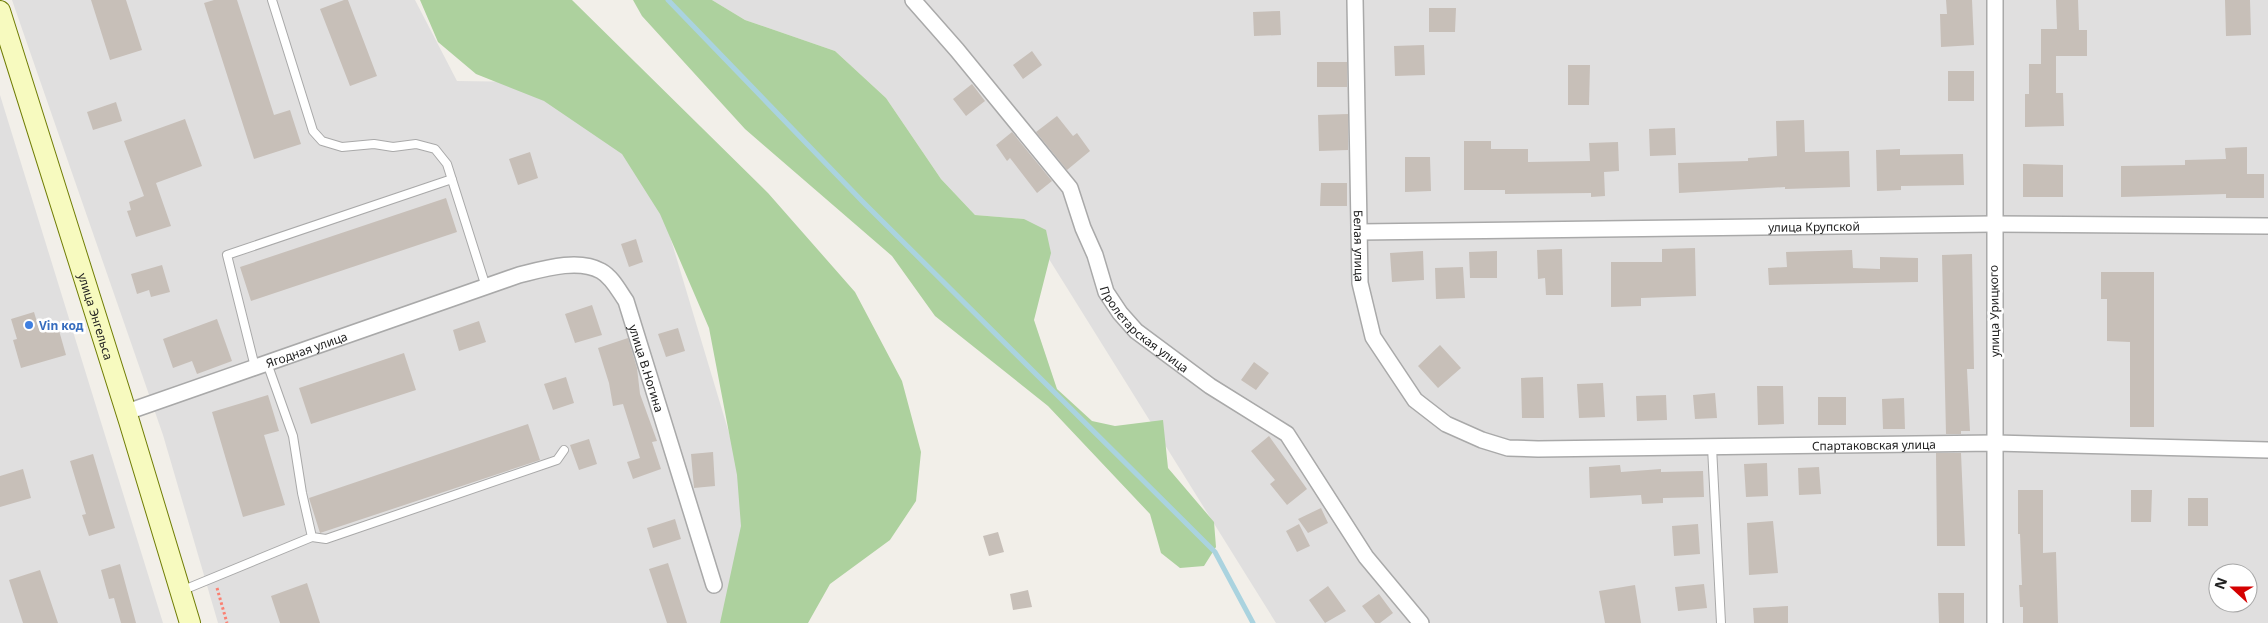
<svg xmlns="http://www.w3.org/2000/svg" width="2268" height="623" font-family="'Noto Sans',sans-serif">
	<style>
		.residential { fill: #e0dfdf; fill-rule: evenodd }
		.forest { fill: #add19e }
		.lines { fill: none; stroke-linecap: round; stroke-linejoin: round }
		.stream { stroke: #aad3df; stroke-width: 5 }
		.building { fill: #c7bfb8 }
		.service-casing { stroke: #a9a9a9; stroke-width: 10 }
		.minor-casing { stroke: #a9a9a9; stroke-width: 18 }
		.secondary-casing { stroke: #707d05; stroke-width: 22 }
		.path { stroke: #fa8072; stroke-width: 3; stroke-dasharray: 2.5 2.5; stroke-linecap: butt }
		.service { stroke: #fff; stroke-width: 8 }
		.minor { stroke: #fff; stroke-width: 15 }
		.secondary { stroke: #f7fabf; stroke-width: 20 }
		.shop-dot { fill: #3f7fe0; stroke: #fff; stroke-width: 2 }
		.labels { text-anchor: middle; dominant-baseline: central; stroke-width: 5; stroke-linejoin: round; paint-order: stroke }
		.street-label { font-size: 12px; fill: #222; stroke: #fff }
		.shop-label { font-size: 12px; font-weight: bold; fill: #366cbe; stroke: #fff; text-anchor: start }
	</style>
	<rect width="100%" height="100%" fill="#f2efe9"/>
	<path class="residential" d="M12,0h403l42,81 167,2 162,540h-568l-55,-188z
		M712,0h1556v623h-992l-252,-404 -49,-4 -34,-36 -55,-81 -51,-47 -90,-31zM2218,573h30v30h-30z
		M0,95l163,528h-163z"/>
	<path class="forest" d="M420,0h152l196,193 87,99 47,89 19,71 -5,49 -26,39 -60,44 -22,39h-88l21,-97 -4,-51 -28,-147 -49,-114 -38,-60 -78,-53 -68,-27 -38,-32z
		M633,0h79l33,20 90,31 51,47 55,81 34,36 49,4 22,11 5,23 -17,67 23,69 35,32 23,5 48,-6 5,48 46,54 2,25 -12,19 -24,2 -19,-15 -11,-39 -102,-108 -113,-90 -43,-60 -147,-127 -103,-113z"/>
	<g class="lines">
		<path class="stream" d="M668,0l195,202 352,350 38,71"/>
	</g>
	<path class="building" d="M91,0h35l16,50 -32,10z
		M214,0h23l37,115 16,-5 11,34 -47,15 -50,-156z
		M344,0h4l29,76 -27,10 -30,-77z
		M1946,0h26l2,45 -33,2 -1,-33h7z
		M2056,0h22l1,30h8v26h-31v37h7l1,33 -39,1v-33h4v-30h12v-35h16z
		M2225,0h25l1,35 -25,1z
		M1429,8h27l-1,24h-26z
		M1280,11l1,24 -27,1 -1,-24z
		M1424,45l1,30 -30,1 -1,-30z
		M1032,51l10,14 -19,14 -10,-14z
		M1317,62h30v25h-30z
		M1568,65h22l-1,40h-21z
		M1948,71h26v30h-26z
		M972,84l13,17 -19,15 -13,-17z
		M116,102l6,19 -29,9 -6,-18z
		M1348,114v36l-29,1 -1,-36z
		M1057,116l16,20 4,-3 13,18 -23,19 -31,-38z
		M185,119l17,47 -46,17 15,43 -35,11 -9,-26 4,-1 -2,-8 15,-6 -20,-55z
		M1804,120l1,32 44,-1 1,36 -65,2v-2l-106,6 -1,-30 70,-2v-3l29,-2 -1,-35z
		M1675,128l1,27 -26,1 -1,-27z
		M1012,132l40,49 -15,12 -27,-35 -3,3 -11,-16z
		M1464,141h27v8h37v13l62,-1 -1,-18 29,-1 1,29 -15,1 1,24 -14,1v-4l-86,1v-4h-41z
		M2247,147v27h17v24h-38v-4l-105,3v-31l64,-1v-5l41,-1 -1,-11z
		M1900,149v6l63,-1 1,31 -63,1v4l-24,1 -1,-41z
		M530,152l8,26 -20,7 -9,-26z
		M1405,157h25l1,34 -26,1z
		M2023,164l40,1v32h-40z
		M1321,183h26v23h-27z
		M446,198l11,34 -206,69 -11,-34z
		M636,239l7,23 -14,5 -8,-23z
		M1695,248l1,48 -55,2v8l-30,1v-45h51v-13z
		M1562,249l1,46h-17l-1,-17 -7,1 -1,-29z
		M1852,250l1,18 27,1v-12l38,1v24l-149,3 -1,-17 19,-1 -1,-15z
		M1423,251l1,29 -32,2 -2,-29z
		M1497,251v27h-27l-1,-26z
		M1972,254l2,115h-7l3,62h-9v3h-15l-4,-179z
		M162,265l8,27 -19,5 -2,-7 -12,4 -6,-20z
		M1463,267l2,31 -29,1 -1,-31z
		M2101,272h53v155h-24v-85l-23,-1v-42h-6z
		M592,305l10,30 -27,8 -10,-29z
		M34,312l6,20 18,-5 8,28 -45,13 -8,-28 4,-1 -6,-20z
		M217,319l15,42 -35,13 -5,-13 -19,7 -10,-29z
		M479,321l7,21 -27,9 -6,-21z
		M678,328l7,23 -19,6 -8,-23z
		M628,338l9,30 3,26 17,47 -5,1 9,27 -28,10 -6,-17 13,-4 -17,-54 -10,2 -4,-23 -11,-35z
		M1440,345l21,23 -23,20 -20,-22z
		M404,353l12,37 -105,34 -12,-36z
		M1254,362l15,11 -13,17 -15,-10z
		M566,377l8,26 -21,7 -9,-26z
		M1543,377l1,41h-22l-1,-40z
		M1603,383l2,34 -26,1 -2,-34z
		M1757,386h26l1,38 -26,1z
		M1715,393l2,25 -22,1 -2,-24z
		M268,395l11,36 -15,4 21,70 -42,12 -31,-105z
		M1666,395l1,25 -30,1 -1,-25z
		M1818,397h28v28h-28z
		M1904,398l1,31h-22l-1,-30z
		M528,424l12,36 -220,73 -11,-35z
		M1269,436l38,53 -20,16 -17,-21 5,-4 -24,-29z
		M589,439l8,25 -18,6 -9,-25z
		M713,452l2,34 -21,2 -3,-34z
		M1936,453h25l4,93h-28z
		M93,454l22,74 -26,8 -7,-21 4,-1 -16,-53z
		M1767,463l1,33 -22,1 -2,-33z
		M1620,465l1,7 40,-3v3l42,-1 1,26 -41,1v5l-21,1 -1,-9 -51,3 -1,-31z
		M1819,467l2,27 -22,1 -1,-27z
		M23,469l8,29 -31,9v-31z
		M2018,490h25v63l13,-1 2,71h-35v-16h-3l-1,-22h3l-2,-51h-2z
		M2131,490h21l-1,32h-20z
		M2188,498h20v28h-20z
		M1321,508l7,15 -20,10 -10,-14z
		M675,519l6,20 -28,9 -6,-20z
		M1773,521l5,52 -29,2 -2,-52z
		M1299,524l11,22 -13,6 -11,-21z
		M1698,524l2,30 -26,2 -2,-30z
		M998,532l6,20 -15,4 -6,-20z
		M668,563l19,60h-20l-18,-54z
		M120,564l16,59h-15l-7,-25 -5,1 -8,-29z
		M40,570l18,53h-35l-14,-43z
		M307,583l13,40h-40l-9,-27z
		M1704,584l3,24 -29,3 -3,-24z
		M1635,585l6,38h-36l-6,-32z
		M1328,586l18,25 -21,12 -16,-23z
		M1028,590l4,17 -19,3 -3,-16z
		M1938,593h26v30h-25z
		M1379,594l14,19 -13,10h-5l-13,-17z
		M1788,606v17h-34l-1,-15z"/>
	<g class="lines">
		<g class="service-casing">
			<path id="service" d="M272,0l41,131 9,10 20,6 32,-3 19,3 23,-3 19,5 12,15 39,123
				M255,367l-28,-112 225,-76
				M1712,447l9,176
				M312,537l14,2 231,-79 7,-10
				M181,591l131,-54 -10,-44 -9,-57 -26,-73"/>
		</g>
		<g class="minor-casing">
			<g id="minor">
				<path id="s1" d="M913,0l44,50 113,138 13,40 12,27 11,37 14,21 16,18 74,55 77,48 79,123 55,66"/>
				<path id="s2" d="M1355,0l5,283 13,54 42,63 31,24 36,16 26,8 30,1 457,-6 273,7"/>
				<path d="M1995,0v623"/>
				<path id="s3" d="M1359,232l634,-8 275,2"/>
				<path id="s4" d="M127,412l392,-137c24,-6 59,-17 82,-4 11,6 18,20 25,30l88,284"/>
			</g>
		</g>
		<g class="secondary-casing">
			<g id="secondary">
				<path id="s5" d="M0,11l129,410 61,202"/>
			</g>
		</g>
		<path class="path" d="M217,588l10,35"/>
		<use href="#service" class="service"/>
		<use href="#minor" class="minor"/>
		<use href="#secondary" class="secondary"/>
	</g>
	<circle class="shop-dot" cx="29" cy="325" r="5"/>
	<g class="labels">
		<g class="street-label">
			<text stroke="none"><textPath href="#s3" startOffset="455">улица Крупской</textPath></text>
			<text stroke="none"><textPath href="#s2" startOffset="246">Белая улица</textPath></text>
			<text transform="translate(1994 311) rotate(-91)">улица Урицкого</text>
			<text stroke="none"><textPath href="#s5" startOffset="320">улица Энгельса</textPath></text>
			<text stroke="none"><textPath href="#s1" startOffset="409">Пролетарская улица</textPath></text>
			<text stroke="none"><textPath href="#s4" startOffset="190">Ягодная улица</textPath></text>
			<text stroke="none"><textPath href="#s4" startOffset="609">улица В.Ногина</textPath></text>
			<text stroke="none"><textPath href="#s2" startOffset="886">Спартаковская улица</textPath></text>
		</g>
		<g class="shop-label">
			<text x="39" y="325">Vin код</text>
		</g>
	</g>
	<g transform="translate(2233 588) rotate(291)"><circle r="24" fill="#ffffff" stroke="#a7a7a7"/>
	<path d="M0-4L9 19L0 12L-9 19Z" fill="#d40000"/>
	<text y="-8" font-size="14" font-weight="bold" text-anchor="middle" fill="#222222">N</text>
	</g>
</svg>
